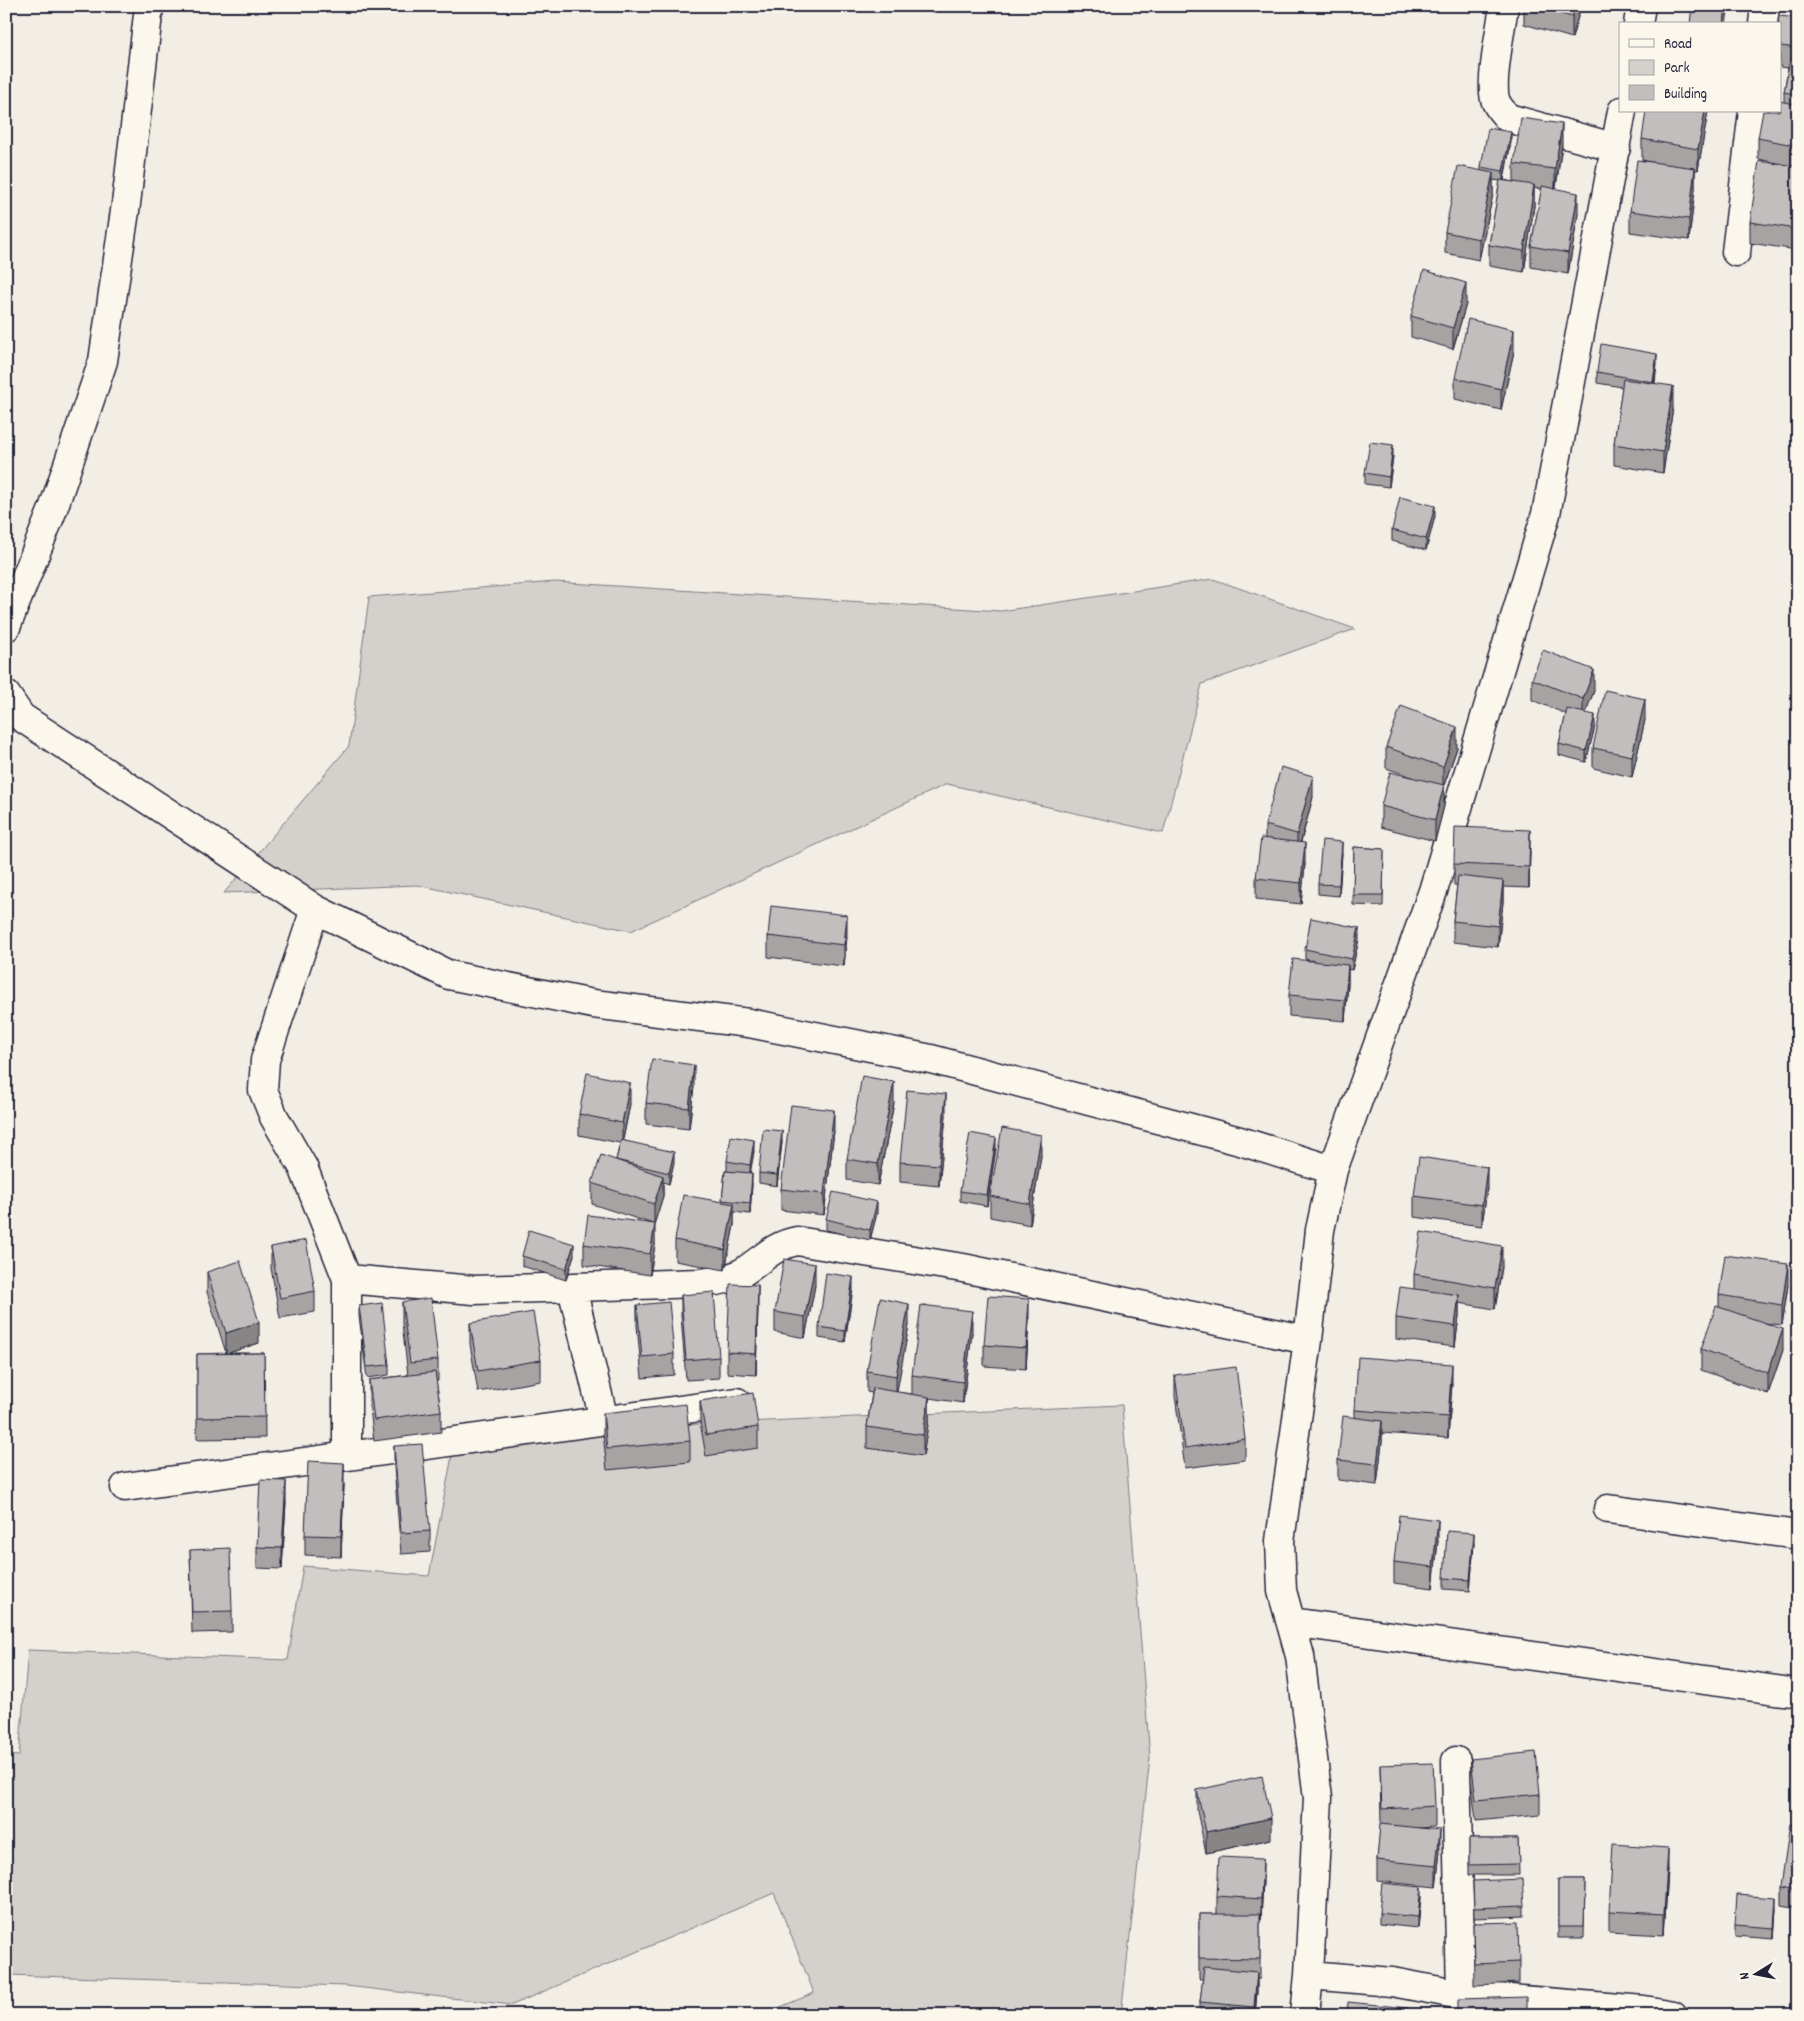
<svg xmlns="http://www.w3.org/2000/svg" width="1804" height="2021" font-family="Dekko,sans-serif">
	<style>
		.green { fill: #d4d1cc; stroke: #7b7a84 }
		.lines { fill: none; stroke-linecap: round; stroke-linejoin: round }
		.minor-casing { stroke: #22223b; stroke-width: 31 }
		.minor { stroke: #fbf7ec; stroke-width: 28 }
		.wall { fill: #a7a3a3; stroke: #22223b }
		.shaded-wall { fill: #888585; stroke: #22223b }
		.building { fill: #c2bebe; stroke: #22223b }
	</style>
	<rect width="100%" height="100%" fill="#f2eee5"/>
	<filter id="ink" filterUnits="userSpaceOnUse"><feTurbulence type="fractalNoise" baseFrequency=".02" numOctaves="2"/><feDisplacementMap in="SourceGraphic" scale="10" xChannelSelector="R" yChannelSelector="G"/><feConvolveMatrix kernelMatrix="1 2 1 2 8 2 1 2 1" color-interpolation-filters="sRGB"/></filter>
	<g filter="url(#ink)">
		<path class="green" d="M1213,579l142,50 -153,55 -39,149 -216,-49 -316,147 -213,-46 -194,8 125,-147 20,-149 186,-15 446,29z
			M1122,1405l28,353 -29,257h-360l53,-22 -40,-100 -262,112 -166,-19 -338,-11 -2,3v-223l13,1 9,-106 260,10 15,-94 126,10 27,-141z"/>
		<g class="lines">
			<g class="minor-casing">
				<path id="minor" d="M1504,6c-3,22 -14,74 -9,93 2,8 8,13 13,19l108,30
					M1638,24l3,-18
					M1763,24l2,-18
					M1736,252l17,-141
					M6,627l47,-118 50,-148 23,-157 23,-198
					M6,695l15,22 294,192 134,66 144,29 156,19 182,36 309,82 93,29 -13,60 -12,110 -28,201 2,50 18,65 18,142 -9,177 -4,40
					M315,909l-50,151 -2,30 11,27 29,50 44,112 127,11 227,-7c14,-2 30,-3 42,-11 19,-12 31,-27 54,-31l166,27 345,72
					M1333,1170l100,-279 113,-377 76,-403
					M572,1288l32,132
					M347,1455v-176
					M125,1487l612,-85
					M1608,1509l190,26
					M1291,1622l507,71
					M1456,1761l5,234
					M1309,1975l83,7 69,13 183,15 29,5"/>
			</g>
			<use href="#minor" class="minor"/>
		</g>
		<path class="wall" d="M1524,6h57l-9,32 -48,-14z
			M1778,6h20v7l-20,-3z
			M1798,18v149l-40,-8v-21l26,-36v-10l4,-24 -8,-1v-43z
			M1708,111l-10,59h-3v19l-6,51 -59,-8v-21l26,-48 -14,-3v-21z
			M1511,142l-7,38 10,2v-18l48,-19 -6,43 22,26 -10,60 -37,-7v-21l11,-57 -8,-1v18l-10,66 -35,-6v-21l11,-64 -7,-1v14l-14,66 -34,-7v-21l36,-61v-4z
			M1798,167l-1,83 -47,-7v-21z
			M1466,304l-13,45 -42,-12v-21z
			M1514,351l-13,59 -46,-11v-21z
			M1657,364l-2,19 18,24 -10,66 -49,-8v-21l8,-57 -25,-4v-11z
			M1393,456l-4,31 -24,-3v-11z
			M1435,516l-9,34 -34,-9v-11z
			M1532,679l62,12 -9,22 10,13 -9,36 -27,-7v-11l7,-30 -34,-14z
			M1645,720l-13,57 -39,-9v-20z
			M1386,747l71,1 -13,37v21l-9,35 -54,-14v-21l31,-29 -26,-9z
			M1313,797l-12,45 4,22 -4,40 -45,-5v-21l9,-40v-13z
			M1354,847l30,2 -1,57 -30,-1z
			M1530,851l-1,37 -26,-1v15l-5,45 -45,-5v-21l4,-36h-3v-21z
			M1342,853l-3,43 -21,-2v-10z
			M768,936h79l-3,30 -76,-9z
			M1359,939l-7,31 -4,-1v16l-3,36 -56,-5v-21l25,-34 -9,-2v-10z
			M694,1086l-5,43 -43,-5v-21z
			M894,1103l-16,82 -31,-5v-21z
			M630,1104l-7,36 51,22 -5,22 -6,-2v14l-9,28 1,21 -5,30 -66,-10v-21l69,-20 -61,-20v-21l24,-23 4,-17 -41,-8v-21z
			M946,1115l-7,71 -39,-4v-20z
			M834,1131l-10,84 -43,-5v-21z
			M782,1142l-5,44 -18,-3v-10z
			M996,1148l-9,58 -27,-5v-10z
			M754,1151l-4,22 2,11 -2,30 -16,-2v13l-9,45 -50,-9v-21l47,-38 3,-31h2v-10z
			M1041,1156l-11,69 -40,-8v-21z
			M1487,1188l-5,38 -68,-9v-21z
			M877,1213l-7,27 -44,-10v-11z
			M271,1247l44,44v21l-35,6 -9,-50z
			M574,1255l-8,25 -44,-14v-10z
			M1502,1267l-7,42 -36,-6v13l-4,31 -59,-8v-21l18,-29v-15z
			M207,1272l52,71 -31,10h36l1,85 -68,1v-85l29,-1 -19,-61z
			M815,1285l-10,53 -30,-6v-20z
			M1788,1285l-6,40 -18,-2 19,27 -15,44 -67,-24v-21l18,-42v-12z
			M853,1288l-8,54 -26,-4v-11z
			M681,1295l38,62v21l-33,2 -5,-64z
			M402,1302l36,58v21h-2l5,30v21l-67,9 -5,-40v-21l39,-5 -6,-52z
			M637,1305l37,49v21l-32,3 -5,-52z
			M359,1306l30,59v10l-22,3 -8,-62z
			M758,1306l-2,69 -29,-2v-21z
			M1029,1320l-3,49 -42,-3v-21z
			M470,1323l71,37v21l-63,11 -8,-48z
			M909,1325l-13,67 16,2v-19l60,-43 -9,71 -34,-5v20l-6,38 -56,-8v-21l5,-34 -5,-1v-21z
			M1175,1375l70,64v21l-60,8 -10,-72z
			M1452,1384l-4,54 -66,-5v9l-5,43 -39,-5v-20l17,-42v-8z
			M700,1401l58,26v21l-52,8 -6,-34z
			M603,1413l87,28v21l-83,8 -4,-37z
			M394,1446l36,85v21l-29,2 -7,-87z
			M344,1484l-3,73 -36,-2v-20z
			M286,1502l-4,67 -25,-1v-21z
			M1438,1541l-5,47 -39,-5v-21z
			M1474,1543l-4,48 -26,-2v-11z
			M190,1550l42,61v21l-40,1z
			M1471,1759l69,35v21l-64,6 -5,-41z
			M1380,1765l55,41v21l-17,1 22,23 -4,36 -59,-6v-21l4,-35z
			M1197,1790l74,49 -65,14 -9,-42z
			M1798,1825v85l-17,-3v-21z
			M1469,1839h49l1,36h-50z
			M1668,1869l-4,66 -55,-3v-21z
			M1558,1879h27l-1,59h-26z
			M1263,1880l-2,40h-1v59h-3v13l-2,23h-55v-13l3,-23h-4v-65h18v-18z
			M1473,1881l51,25v10l-50,2z
			M1421,1897l-3,31 -39,-4v-11z
			M1776,1909l-2,30 -39,-3v-11z
			M1473,1923l46,39v21l-45,2z"/>
		<path class="shaded-wall" d="M1575,6h6l-9,32v-21z
			M1726,6h3l-3,18h-2z
			M1705,111h3l-10,59v-21z
			M1562,124v21l-7,45v-21z
			M1511,132v10l-8,40v-11z
			M1695,168v21l-6,51v-21z
			M1493,173v21l-14,66v-21z
			M1534,185v21l-10,66v-21z
			M1578,193v21l-10,60v-21z
			M1466,283v21l-13,45v-21z
			M1514,330v21l-13,59v-21z
			M1657,354v10l-4,28v-10z
			M1673,386v21l-10,66v-21z
			M1393,445v11l-4,31v-10z
			M1435,506v10l-9,34v-11z
			M1594,670v21l-11,29v-21z
			M1645,699v21l-13,57v-21z
			M1595,715v11l-9,36v-11z
			M1457,727v21l-14,40v-21z
			M1313,776v21l-16,58v-21z
			M1444,785v21l-9,35v-21z
			M1530,830v21l-1,37v-21z
			M1342,842v11l-3,43v-11z
			M1305,843v21l-4,40v-21z
			M1503,881v21l-5,45v-21z
			M847,915v21l-3,30v-21z
			M1359,928v11l-7,31v-11z
			M1348,965v20l-3,36v-21z
			M694,1065v21l-5,43v-21z
			M894,1082v21l-16,82v-21z
			M630,1083v21l-8,40v-21z
			M946,1094v21l-7,71v-21z
			M834,1110v21l-10,84v-21z
			M782,1131v11l-5,44v-11z
			M1041,1135v21l-11,69v-21z
			M996,1138v10l-9,58v-11z
			M754,1140v11l-4,24v-10z
			M674,1152v10l-5,22v-11z
			M1487,1167v21l-5,38v-21z
			M752,1173v11l-2,30v-11z
			M663,1176v20l-9,29v-21z
			M877,1202v11l-7,27v-10z
			M734,1204v21l-9,45v-20z
			M655,1224v21l-5,30v-21z
			M574,1244v11l-8,25v-11z
			M1502,1246v21l-7,42v-21z
			M815,1264v21l-10,53v-21z
			M1788,1264v21l-6,40v-20z
			M853,1277v11l-8,54v-11z
			M758,1285v21l-2,69v-21z
			M1459,1295v21l-4,31v-21z
			M1029,1299v21l-3,49v-21z
			M909,1304v21l-13,72v-21z
			M972,1311v21l-9,71v-21z
			M259,1322v21l-33,11v-21z
			M1783,1329v21l-15,44v-21z
			M1452,1364v20l-4,54v-21z
			M929,1397v21l-6,38v-21z
			M1382,1421v21l-5,43v-21z
			M344,1463v21l-3,73v-21z
			M286,1481v21l-4,67v-21z
			M1438,1520v21l-5,47v-21z
			M1474,1533v10l-4,48v-11z
			M1271,1818v21l-65,14v-21z
			M1440,1830v21l-4,36v-21z
			M1668,1848v21l-4,66v-21z
			M1263,1859v21l-2,40v-21z
			M1421,1887v10l-3,31v-11z
			M1776,1898v11l-2,30v-11z
			M1257,1972v20l-2,23h-1z"/>
		<path class="building" d="M1534,6h41l-3,11z
			M1692,6h34l-2,18h-34z
			M1779,16l19,2v30l-18,-2v-22h-2z
			M1790,59l8,2v34l-14,-3z
			M1780,101l18,4v41l-40,-8 5,-27h17z
			M1646,111h59l-7,38 -56,-10z
			M1521,118l41,6 -7,45 -41,-5z
			M1488,128l23,4 -8,39 -22,-4z
			M1637,160l58,8 -6,51 -59,-8z
			M1759,161l39,6 -1,62 -47,-7z
			M1458,166l35,7 -14,66 -34,-7z
			M1500,180l34,5 -10,66 -35,-6z
			M1542,186l36,7 -10,60 -37,-7z
			M1424,270l42,13 -13,45 -42,-12z
			M1468,319l46,11 -13,59 -46,-11z
			M1601,344l56,10 -4,28 -56,-10z
			M1623,379l50,7 -10,66 -49,-8z
			M1370,442l23,3 -4,32 -24,-4z
			M1400,497l35,9 -9,33 -34,-9z
			M1543,650l51,20 -11,29 -51,-20z
			M1605,690l40,9 -13,57 -39,-8z
			M1401,706l56,21 -14,40 -57,-20z
			M1567,709l28,6 -9,36 -27,-7z
			M1281,767l32,9 -16,58 -32,-9z
			M1390,772l54,13 -9,35 -54,-14z
			M1455,827l75,3 -1,37 -75,-3z
			M1261,838l44,5 -4,40 -45,-5z
			M1322,840l20,2 -3,43 -21,-1z
			M1354,847l30,2 -1,46h-30z
			M1458,876l45,5 -5,45 -45,-5z
			M771,906l76,9 -3,30 -76,-9z
			M1311,918l48,10 -7,31 -47,-10z
			M1293,959l55,6 -3,35 -56,-5z
			M652,1059l42,6 -5,43 -43,-5z
			M587,1073l43,10 -8,40 -43,-9z
			M862,1076l32,6 -16,82 -31,-5z
			M907,1090l39,4 -7,71 -39,-3z
			M791,1105l43,5 -10,84 -43,-5z
			M1002,1128l39,7 -11,69 -40,-8z
			M763,1129l19,2 -5,44 -18,-2z
			M970,1133l26,5 -9,57 -27,-4z
			M731,1136l23,4 -4,25 -23,-4z
			M621,1140l53,12 -5,21 -53,-13z
			M601,1155l62,21 -9,28 -62,-21z
			M1419,1157l68,10 -5,38 -68,-9z
			M725,1171l27,2 -2,30 -28,-3z
			M833,1192l44,10 -7,28 -44,-11z
			M683,1195l51,9 -9,46 -50,-10z
			M588,1215l67,9 -5,30 -66,-10z
			M529,1230l45,14 -8,25 -44,-13z
			M1421,1232l81,14 -7,42 -81,-14z
			M306,1240l9,51 -35,7 -9,-51z
			M1725,1255l63,9 -6,41 -63,-10z
			M784,1259l31,5 -10,53 -30,-5z
			M240,1261l19,61 -33,11 -19,-61z
			M826,1273l27,4 -8,54 -26,-4z
			M730,1284l28,1 -2,69 -29,-2z
			M1400,1287l59,8 -4,31 -59,-8z
			M714,1292l5,65 -33,3 -5,-65z
			M988,1296l41,3 -3,49 -42,-3z
			M431,1298l7,62 -28,3 -8,-61z
			M880,1298l29,6 -13,72 -29,-5z
			M669,1302l5,52 -32,3 -5,-52z
			M382,1303l7,62 -22,2 -8,-61z
			M921,1305l51,6 -9,71 -51,-7z
			M1716,1306l67,23 -15,44 -67,-24z
			M533,1312l8,48 -63,11 -8,-48z
			M264,1353l1,64 -68,1v-64z
			M1358,1357l94,7 -4,53 -93,-7z
			M1236,1367l9,72 -60,9 -10,-73z
			M435,1372l6,39 -67,9 -5,-40z
			M873,1388l56,9 -6,38 -56,-8z
			M753,1393l5,34 -52,8 -6,-34z
			M686,1404l4,37 -83,8 -4,-36z
			M1343,1416l39,5 -5,43 -39,-4z
			M422,1444l8,87 -29,2 -7,-87z
			M308,1461l36,2 -3,73 -36,-1z
			M260,1480l26,1 -4,67 -25,-1z
			M1399,1515l39,5 -5,47 -39,-5z
			M1447,1531l27,2 -4,47 -26,-2z
			M230,1548l2,63 -40,1 -2,-62z
			M1536,1752l4,42 -64,6 -5,-41z
			M1433,1763l2,43 -53,3 -2,-44z
			M1262,1776l9,42 -65,14 -9,-42z
			M1380,1824l60,6 -4,36 -59,-6z
			M1790,1824l8,1v64l-17,-3z
			M1469,1839h49l1,25 -50,1z
			M1613,1844l55,4 -4,66 -55,-3z
			M1219,1857l44,2 -2,40 -44,-3z
			M1522,1879l2,27 -50,2 -1,-27z
			M1558,1879h27l-1,48h-26z
			M1382,1883l39,4 -3,30 -39,-4z
			M1737,1895l39,3 -2,30 -39,-3z
			M1199,1914h61v45l-61,-1z
			M1518,1922l1,40 -45,2 -1,-41z
			M1204,1967l53,5 -3,35 -54,-5z
			M1527,1997v18h-69v-16z
			M1348,2002l60,6 -1,7h-60z"/>
	</g>
	<rect width="1804" height="2021" fill="none" stroke="#fbf7ec" stroke-width="25"/>
	<rect x="12" y="12" width="1779" height="1996" fill="none" stroke="#22223b" stroke-width="2" filter="url(#ink)"/>
	<rect x="1619" y="22" width="162" height="90" fill="#fbf7ec" stroke="#a4a2a5"/>
	<rect x="1629" y="39" width="25" height="8" fill="#fbf7ec" stroke="#a4a2a5"/>
	<text x="1664" y="48" font-size="15" fill="#22223b">Road</text>
	<rect x="1629" y="60" width="25" height="15" fill="#d4d1cc" stroke="#a4a2a5"/>
	<text x="1664" y="72" font-size="15" fill="#22223b">Park</text>
	<rect x="1629" y="85" width="25" height="15" fill="#c2bebe" stroke="#a4a2a5"/>
	<text x="1664" y="98" font-size="15" fill="#22223b">Building</text>
	<g transform="translate(1756 1974) rotate(260)" stroke="#fbf7ec" stroke-width="4" paint-order="stroke">
	<path d="M0-4L9 19L0 12L-9 19Z" fill="#22223b"/>
	<text y="-8" font-size="14" font-weight="bold" text-anchor="middle" fill="#22223b">N</text>
	</g>
</svg>
